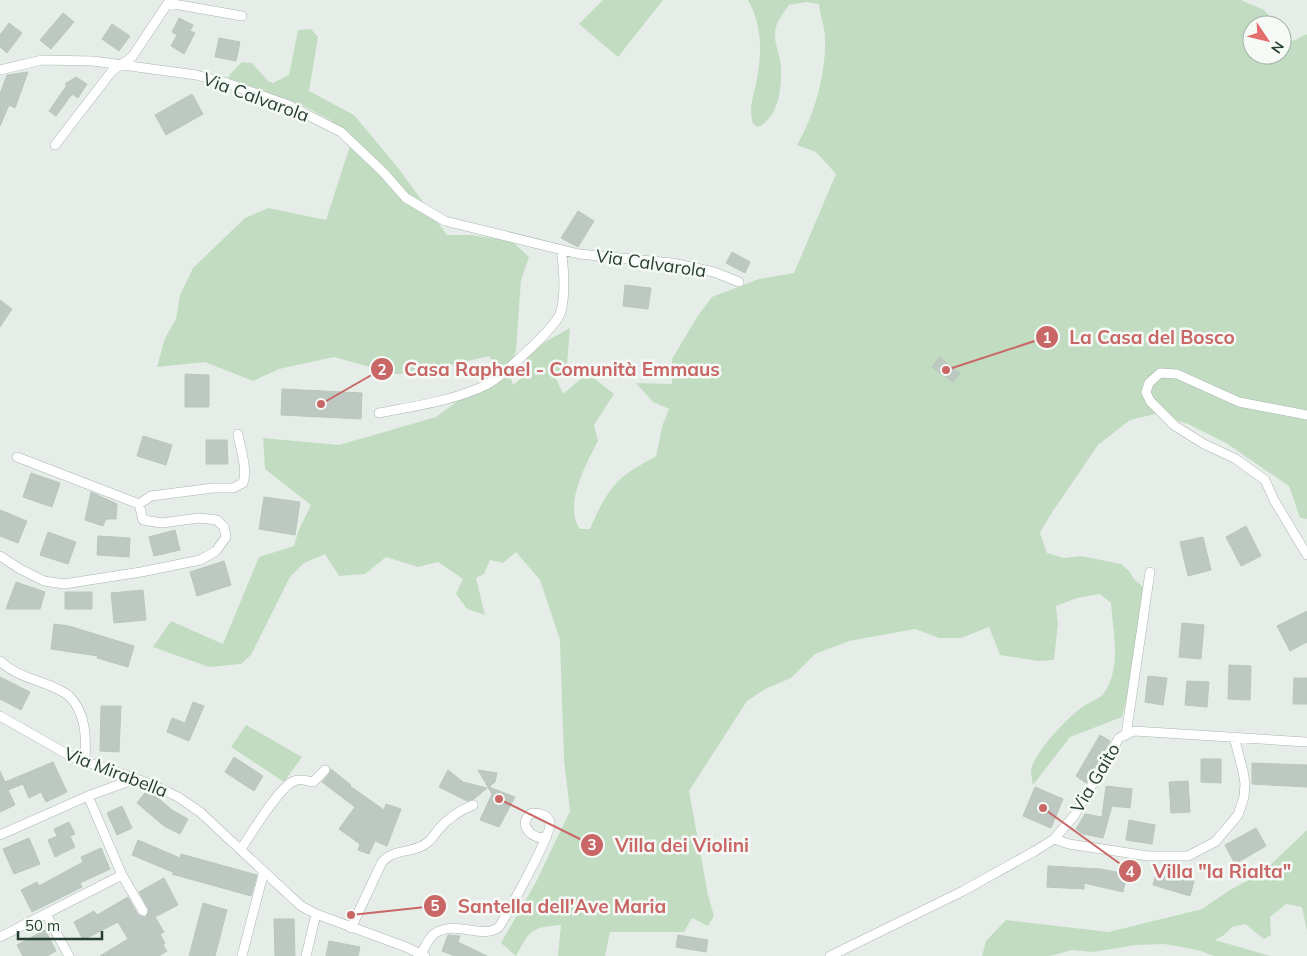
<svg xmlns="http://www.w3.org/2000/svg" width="1307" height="956" font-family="Mulish,sans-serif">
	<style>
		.green { fill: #c2dcc2 }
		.building { fill: #bcc8c1; stroke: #b9c6be }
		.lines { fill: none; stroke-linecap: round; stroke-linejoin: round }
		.minor-casing { stroke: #a9b5ae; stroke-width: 10 }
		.minor { stroke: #fff; stroke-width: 9 }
		.labels { text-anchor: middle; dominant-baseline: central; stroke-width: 5; stroke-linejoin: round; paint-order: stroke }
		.street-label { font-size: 18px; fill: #273e32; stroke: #f6faf7 }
		.leader { fill: none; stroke: #c86765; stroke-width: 2 }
		.callout-dot { fill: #c86765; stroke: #f6faf7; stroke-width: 2 }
		.mark-label { font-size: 15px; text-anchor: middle; font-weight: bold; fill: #fff }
		.callout-label { font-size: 19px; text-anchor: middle; font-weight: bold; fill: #c86765; stroke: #f6faf7; stroke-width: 5; stroke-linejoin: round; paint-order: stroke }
	</style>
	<rect width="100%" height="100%" fill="#e6ede8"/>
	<path class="green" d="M603,0h60l-45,57 -39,-33z
		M748,0h493l23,10 13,15h-25v30h30v-25l11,11 14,-7v485l-7,-1 -11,-32 -63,-43 -38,-19 -33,-10 -25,6 -32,25 -49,72 -9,16 7,20 17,5 17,-2 40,8 8,7 6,9 16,14 -29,123 -52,20 -37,48c-1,-6 -3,-14 -1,-19 9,-21 35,-48 53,-61 7,-4 17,-7 21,-15 15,-26 7,-59 5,-87l-11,-9 -23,4 -21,8 2,18 -4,36 -16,1 -38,-6 -11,-28 -28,11h-22l-24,-9 -66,12 -34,13 -24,24 -26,11 -18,12 -58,90 19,104 6,21 -6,10 -16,-8 -8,14h-74l-5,24h-47l3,-31c-31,3 -30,4 -45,31l-15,-13 35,-61 34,-71 -6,-51 -4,-120 -20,-60 -24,-28 -13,11 -13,-3 -6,14 -8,4 9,37 -18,-6 -11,-15 7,-15 -25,-17 -20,5 -32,-10 -21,17 -26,2 -14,-22 -21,9 -14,14 -39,78 -10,9 -32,3 -56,-20 18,-26 52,23 36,-87 35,-11 4,-14 13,-27 -46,-36 -2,-31 76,7 97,-28 63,-47 -10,-14 -71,17 -23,1 -61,-17 -55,12 -26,12 -48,-19 -48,5 8,-29 11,-19 4,-24 13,-27 52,-50 23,-10 58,12 24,-74 -18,-25 -30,-16 -74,-27 2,-4 12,-12 10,1 16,18 5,2 16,-8 9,-45 13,-1 7,8 -9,54 45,24 45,54 48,66h25l40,6 17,16 -8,23 -5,70 -6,25 3,10 12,-10 2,-20 18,-13 25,-14 -3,37 -11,13 7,16 19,-16 8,-3 24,19 -20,31 4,16c-12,23 -35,65 -18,88h10c8,-19 18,-41 35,-54 9,-7 21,-13 31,-19l7,-32 6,-15 -16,-7 -17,-19 36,1v-25l25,-42 15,-20 47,-18 35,-6 42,-99 -20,-22 -19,-7c18,-31 29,-71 28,-107 0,-11 -5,-23 -6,-34l-13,-2 -17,3c-6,9 -13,16 -14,27 -1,11 5,23 6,34 1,20 -2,52 -23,61l-5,-3c-5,-16 1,-29 4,-45 5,-28 5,-54 -9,-79z
		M246,725l56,32 -18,25 -53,-35z
		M1307,830v101l-5,-24 -16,-3 -16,13 1,18 -7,4 -19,-15 -13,3 -8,8 -9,5 55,16h-56l-16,-6 -34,-6 -28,1 -43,7 -21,-2 -22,6h-68l4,-15 20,-21 103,12 93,-23 28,-19 33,-18z"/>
	<path class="building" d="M63,13l11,9 -23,27 -11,-9z
		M179,18l14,7 -3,6 5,2 -11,21 -13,-8 6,-11 -5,-3z
		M9,23l13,10 -15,20 -7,-6v-12z
		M112,24l18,12 -11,15 -17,-12z
		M219,38l21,4 -4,19 -21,-4z
		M28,72l-13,36 -6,-3 -9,21v-32l7,-19z
		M76,77l11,7 -9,14 -6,-4 -16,22 -7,-5 18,-26 -2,-1z
		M192,94l11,20 -37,21 -11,-20z
		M578,211l16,10 -16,26 -17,-9z
		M732,252l18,10 -5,11 -19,-10z
		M625,285l26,3 -3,21 -25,-3z
		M0,300l12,9 -12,18z
		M939,357l21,16 -7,9 -21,-15z
		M185,374l24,1v32h-24z
		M282,389l80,4 -1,26 -80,-4z
		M143,436l29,9 -6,20 -29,-9z
		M206,440h21l1,24h-22z
		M31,473l29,10 -8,24 -29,-10z
		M91,492l26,12 -1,15h-10l-3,7 -18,-6z
		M264,497l36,5 -5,33 -36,-6z
		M0,510l27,11 -9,22 -18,-7z
		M1246,526l15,30 -20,10 -15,-29z
		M175,530l5,20 -26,6 -5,-19z
		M48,532l28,10 -8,22 -28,-9z
		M98,536l32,2 -1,19 -32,-2z
		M1203,537l8,33 -23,6 -8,-34z
		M224,561l7,24 -34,11 -7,-24z
		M16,582l29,10 -5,17h-34z
		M143,590l3,30 -32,3 -3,-30z
		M65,592h27v17h-27z
		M1307,611v31l-17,9 -13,-25z
		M1182,623l22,2 -3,34 -22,-2z
		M54,624l15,2 65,20 -6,21 -31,-9 1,-2 -47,-7z
		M1229,665l22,1 -1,34 -22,-1z
		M1148,676l19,2 -4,27 -18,-3z
		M0,677l30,15 -9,18 -21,-11z
		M1294,678h13v26h-14z
		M1187,681l22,1 -2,25 -22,-2z
		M193,702l11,4 -15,35 -22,-9 5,-14 13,5z
		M101,706h20l-2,46 -19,-1z
		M1100,735l10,6 -24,42 -10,-7z
		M234,757l29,19 -9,15 -29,-19z
		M1201,759h20v24l-20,-1z
		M53,762l14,30 -21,10 -5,-10 -12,6 -6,-14 -15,6 7,15 -15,7v-41l5,11z
		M1252,763l55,2v22l-55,-3z
		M331,769l20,16 -1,1 34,24 2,-6 15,5 -14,37 -12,-5 -6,13 -11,-4 2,-6 -21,-15 16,-22 -33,-25 7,-8z
		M448,770l15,12 24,6 -13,11 -7,2 -28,-14z
		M478,770l19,3 -2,9 -6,5 26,10 -16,30 -19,-7 12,-26z
		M1188,781l2,31 -19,1 -2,-31z
		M1106,786l26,3 -2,19 -18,-2 -9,32 -20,-4 -7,-5 9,-15 17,3z
		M1035,787l28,12 -12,29 -28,-12z
		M148,789l24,21 16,9 -8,15 -16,-8 -27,-23z
		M122,806l10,22 -15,7 -10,-22z
		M1129,820l26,5 -3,19 -26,-4z
		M69,822l6,12 -5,2 5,11 -20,10 -7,-17 9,-4 -3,-7z
		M1256,828l10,18 -31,18 -10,-19z
		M29,838l11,26 -26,10 -11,-25z
		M138,840l42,18 1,-4 76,21 -6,21 -79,-22 3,-1 -43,-18z
		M101,848l9,21 -30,14 2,4 -50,25 -11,-22 16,-8 2,4 44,-24 -2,-5z
		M1048,866l53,3 26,5 -4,18 -39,-9v6l-37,-2z
		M1157,871l37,10 -4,15 -37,-11z
		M164,878l14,27 -23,12 9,15 -4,2 5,9 -2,2 4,6 -8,5h-59l28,-17 -10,-17 -35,18 -9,-18 20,-11 3,4 31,-18 10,18 5,2h3l3,-7 -10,-18z
		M203,903l24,7 -12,46h-26z
		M274,919h20l1,37h-20z
		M45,930l11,21 -9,5h-24l-6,-11z
		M448,935l12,1 -2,6 29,14h-32l-13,-5z
		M678,935l30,5 -2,12 -30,-5z
		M329,941l31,6 -2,9h-32z"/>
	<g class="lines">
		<g class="minor-casing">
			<path id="minor" d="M0,70l42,-10 51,1 103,14 28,7 64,23 53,27 42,40 23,26 39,23 134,33 93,9 42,9 25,10
				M55,145l57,-74 20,-14 36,-54 74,13
				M379,413c36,-7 74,-12 107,-28 15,-8 68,-56 74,-71 6,-15 4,-48 1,-64
				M1307,415l-68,-13 -62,-28 -17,-1 -11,10 -3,9 4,9 25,25 29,18 32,15 29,21 9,20 33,55
				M17,457l122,47
				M0,556l20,13 24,12 20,3 77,-12 59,-12 16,-9 10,-14 -2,-10 -7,-7 -18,-2 -37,5 -19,-3 -4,-16 12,-8 62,-8h20l10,-5c5,-14 -3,-35 -5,-49
				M0,661c10,10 25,16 38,20 10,4 23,8 31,15 18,17 17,44 16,66
				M0,716l72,41 79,27 27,13 22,15 101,94 15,8 90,33 19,9
				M1126,735l24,-163
				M88,796l34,79 21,36
				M0,835l88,-39 47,-17
				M1054,839l15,5 79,12h40l27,-14 23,-27 6,-18 1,-13 -2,-13 -9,-34
				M241,849c10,-15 38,-62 53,-68 6,-3 13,0 19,1l12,-12
				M46,914l23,42
				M351,928l31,-66c14,-15 33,-8 46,-20 4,-3 7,-8 10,-12 10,-12 20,-19 35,-25
				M0,937l122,-62
				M421,954c4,-7 7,-15 13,-20 20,-15 49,6 65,-7 8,-13 53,-93 51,-104 -1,-8 -11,-10 -18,-10 -14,9 -4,23 10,25l5,-2
				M242,956l22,-85
				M306,956l10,-42
				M830,956l133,-65 72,-40 19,-12 20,-23 45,-78 15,-7 173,11"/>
		</g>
		<use href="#minor" class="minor"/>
	</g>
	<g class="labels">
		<g class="street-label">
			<text transform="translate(256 97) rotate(20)">Via Calvarola</text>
			<text transform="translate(651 263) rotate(8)">Via Calvarola</text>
			<text transform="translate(116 772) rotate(21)">Via Mirabella</text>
			<text transform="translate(1095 778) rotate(-59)">Via Gaito</text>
		</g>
	</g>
	<path class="leader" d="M946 370L1047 337M321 404L382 369M499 799L592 845M1043 808L1130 871M351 915L435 906"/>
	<g class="callout-dot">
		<circle cx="946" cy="370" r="5"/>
		<circle cx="321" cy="404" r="5"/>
		<circle cx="499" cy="799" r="5"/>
		<circle cx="1043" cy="808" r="5"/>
		<circle cx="351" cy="915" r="5"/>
		<circle cx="1047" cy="337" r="12"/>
		<circle cx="382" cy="369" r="12"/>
		<circle cx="592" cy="845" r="12"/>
		<circle cx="1130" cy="871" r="12"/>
		<circle cx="435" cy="906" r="12"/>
	</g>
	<g class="mark-label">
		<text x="1047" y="343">1</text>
		<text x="382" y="375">2</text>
		<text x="592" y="850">3</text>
		<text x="1130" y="877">4</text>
		<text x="435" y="911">5</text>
	</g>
	<g class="callout-label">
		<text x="1152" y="344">La Casa del Bosco</text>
		<text x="562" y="376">Casa Raphael - Comunità Emmaus</text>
		<text x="682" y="852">Villa dei Violini</text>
		<text x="1222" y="878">Villa "la Rialta"</text>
		<text x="562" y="913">Santella dell'Ave Maria</text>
	</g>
	<g transform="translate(1267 40) rotate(125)"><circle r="24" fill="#f6faf7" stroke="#a3afa8"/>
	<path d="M0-4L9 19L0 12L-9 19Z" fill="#e46e6e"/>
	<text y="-8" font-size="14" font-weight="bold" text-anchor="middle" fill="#273e32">N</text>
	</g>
	<path d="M18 931v8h84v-8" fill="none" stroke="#273e32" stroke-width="2.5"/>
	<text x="25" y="931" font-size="15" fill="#273e32" stroke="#f6faf7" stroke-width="4" paint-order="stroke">50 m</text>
</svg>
